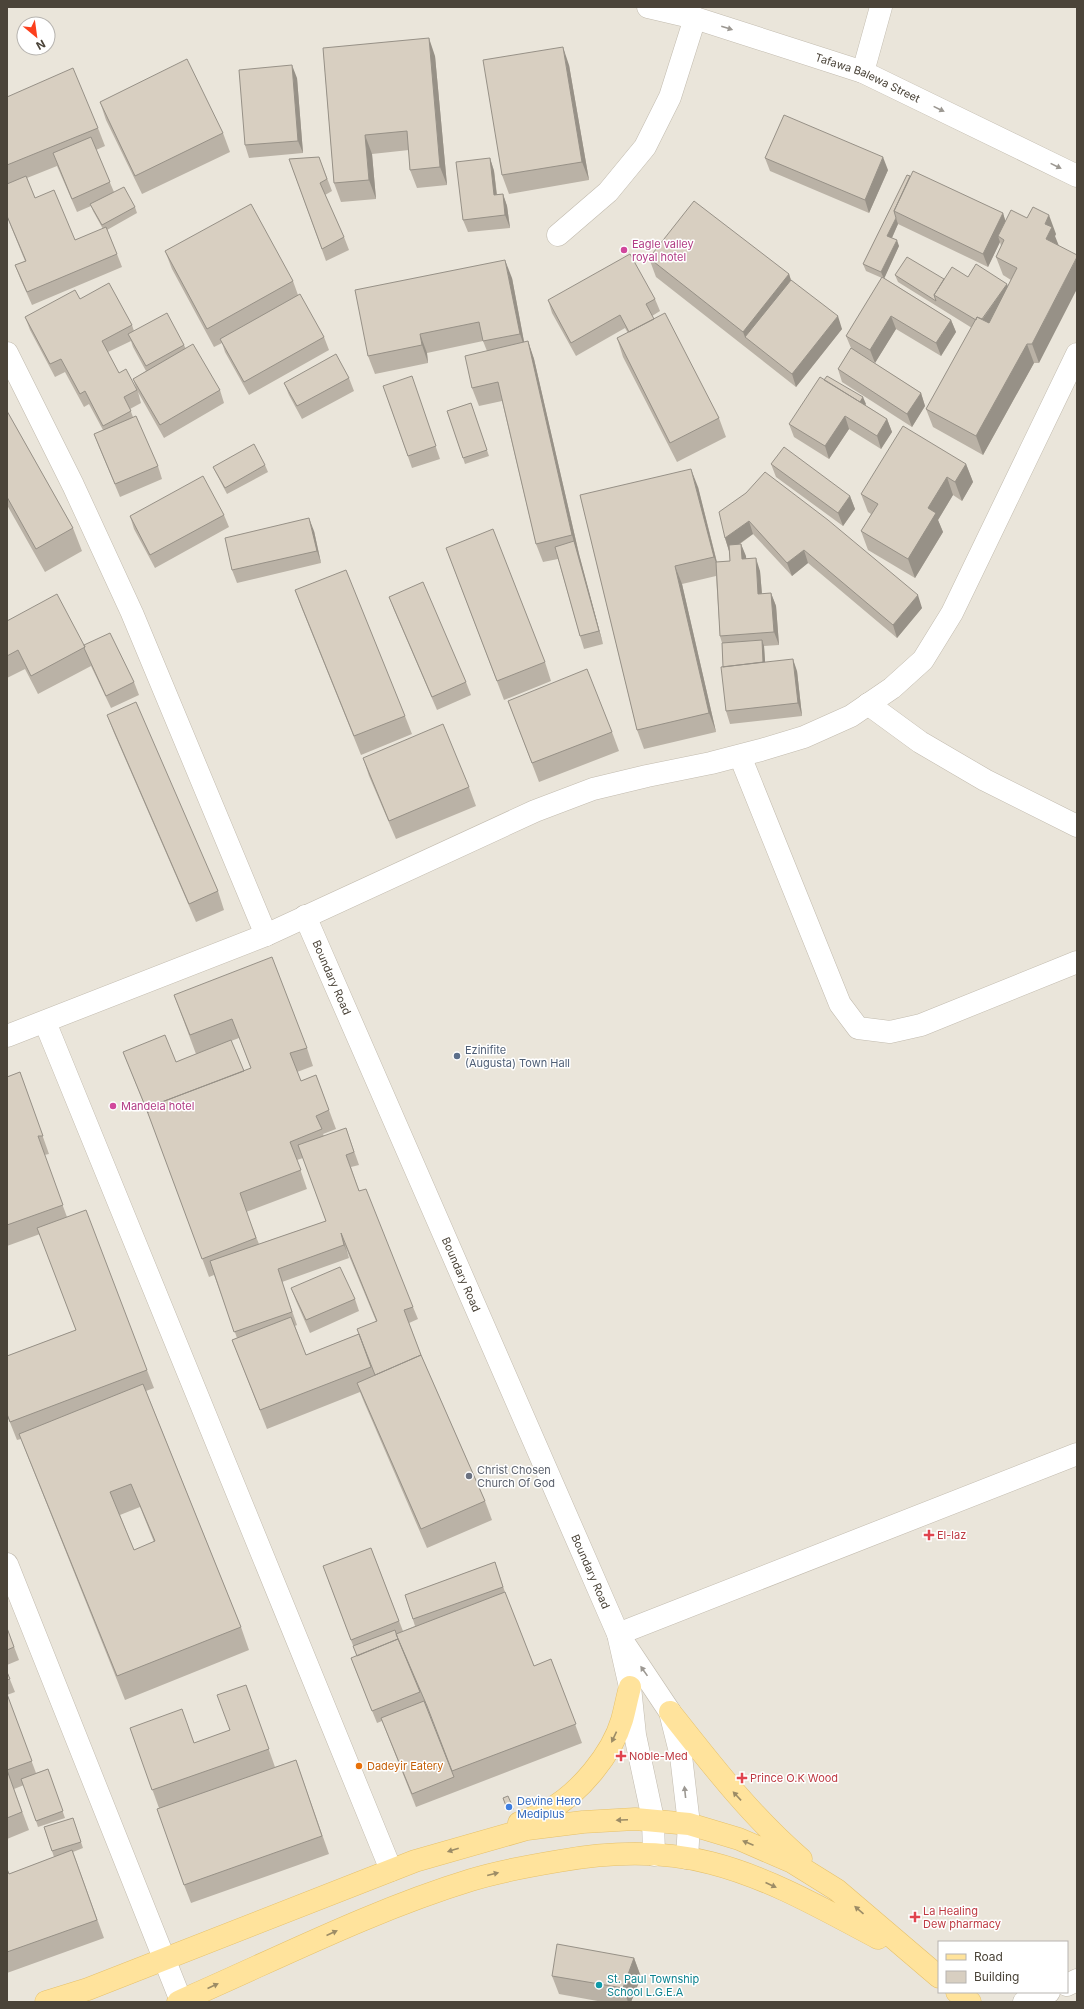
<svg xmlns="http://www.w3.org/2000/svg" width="1084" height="2009" font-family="Inter,sans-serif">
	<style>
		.residential { fill: #eae5da; fill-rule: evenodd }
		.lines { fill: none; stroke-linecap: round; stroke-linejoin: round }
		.minor-casing { stroke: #c2bbae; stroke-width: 23 }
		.major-casing { stroke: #e6c16a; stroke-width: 23 }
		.minor { stroke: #fff; stroke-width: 22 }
		.major { stroke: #ffe39c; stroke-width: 22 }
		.wall { fill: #bab2a6; fill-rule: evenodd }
		.shaded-wall { fill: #979187 }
		.building { fill: #d8cfc1; stroke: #979187; fill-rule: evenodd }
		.oneway { fill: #9c9892 }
		.oneway2 { fill: #9c8c66 }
		.hotel-dot { fill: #d1479c; stroke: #fff; stroke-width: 1.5 }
		.service-dot { fill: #5c6f8a; stroke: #fff; stroke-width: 1.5 }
		.worship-dot { fill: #6b7280; stroke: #fff; stroke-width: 1.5 }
		.health-dot { fill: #e0444e; stroke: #fff; stroke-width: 1.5 }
		.food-dot { fill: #e8710a; stroke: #fff; stroke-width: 1.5 }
		.shop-dot { fill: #3f7fe0; stroke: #fff; stroke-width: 1.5 }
		.culture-dot { fill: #0f9aa8; stroke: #fff; stroke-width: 1.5 }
		.labels { text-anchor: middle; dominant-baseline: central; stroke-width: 3; stroke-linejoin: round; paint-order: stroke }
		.street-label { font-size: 11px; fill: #4b4439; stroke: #fff }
		.hotel-label { font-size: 11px; fill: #b23c85; stroke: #fff; text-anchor: start }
		.service-label { font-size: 11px; fill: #4e5e75; stroke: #fff; text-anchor: start }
		.worship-label { font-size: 11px; fill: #5b616d; stroke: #fff; text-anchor: start }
		.health-label { font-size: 11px; fill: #be3a42; stroke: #fff; text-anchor: start }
		.food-label { font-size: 11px; fill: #c56008; stroke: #fff; text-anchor: start }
		.shop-label { font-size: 11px; fill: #366cbe; stroke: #fff; text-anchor: start }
		.culture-label { font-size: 11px; fill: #0d838f; stroke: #fff; text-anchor: start }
	</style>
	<rect width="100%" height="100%" fill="#f6f3ec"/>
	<path class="residential" d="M7,7h1070v1995h-1070zM24,24h24v24h-24zM939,1942h128v50h-128z"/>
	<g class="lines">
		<g class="minor-casing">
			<g id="minor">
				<path id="s1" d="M648,7l47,11 168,54 214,104"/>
				<path d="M863,72l18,-65"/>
				<path d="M558,235l50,-43 37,-45 25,-50 25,-79"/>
				<path d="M7,353l66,132 59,128 134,322"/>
				<path d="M868,704l52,38 65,38 92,46"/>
				<path d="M740,756l100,248 18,24 32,4 31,-7 156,-63"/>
				<path id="s2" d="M305,916l313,718 12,53 5,48 18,84 1,36"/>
				<path d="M45,1022l346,848"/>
				<path d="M7,1036l259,-101 269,-124 58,-22 54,-13 64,-13 50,-13 43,-13 47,-21 41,-28 31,-28 29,-47 125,-259"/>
				<path d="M7,1564l174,437"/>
				<path d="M618,1634l459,-180"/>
				<path d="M624,1643l46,69 11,44 8,68 -2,34"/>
				<path d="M1067,1985l10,-5"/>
				<path d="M1024,2002l25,-10"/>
			</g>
		</g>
		<g class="major-casing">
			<path id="major" d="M670,1712c41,52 81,104 131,147
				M519,1823c10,-4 19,-7 28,-12 32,-17 65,-57 75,-91 3,-11 5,-22 8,-33
				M957,1992l13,10
				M46,2002l42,-13 327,-128 112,-32 56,-7 52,-3 54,5 50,15 53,23 45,28 102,87
				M178,2002c97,-42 192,-91 293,-122 29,-9 58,-14 88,-19 50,-9 102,-11 152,2 59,15 114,47 167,75"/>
		</g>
		<use href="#minor" class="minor"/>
		<use href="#major" class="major"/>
	</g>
	<path class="wall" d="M323,48l112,8 12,129 -30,3 -7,-18 -1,-20 -37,4 4,45 -35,3 -7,-19z
		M569,65l20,115 -80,14 -7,-19z
		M297,78l6,75 -54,5 -4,-13z
		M7,97l91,31 7,18 -9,4 18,42 21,15 2,6 -30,17 10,24 5,13 -90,38 -12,-27 -5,-13 10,-4 -18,-44zM57,166l20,46 14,-6 2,5 10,18 -28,11 -40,-42 -8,-20z
		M100,102l123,31 7,19 -88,42 -36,-74z
		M319,157l13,34 -7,4 19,42 5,13 -23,11 -37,-102z
		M490,158l4,13 3,23h6l4,12 3,22 -42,4 -5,-12z
		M765,158l123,12 -19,43 -99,-42z
		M907,175l96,38 2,8 51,13 -1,2 -16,127h-5l-51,92 -50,-28 -7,-18 46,-81 -74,-46 -3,-7 49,4 24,-2 40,9 3,-6 -8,-5 -7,-18 5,-11 -1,-4 -12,25 -90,-43 -6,14 7,8 -15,32 67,42 5,12 -15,24 -45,-27 -21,34 -18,-11 64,41 4,13 -13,21 -70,-45 -4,-13 13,-21 -5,-12 36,-58 -16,-7 -3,-7z
		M165,251l128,30 5,14 26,42 5,13 -80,45 -24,-43 -3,-9 -8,4 -42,-78z
		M649,258l140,16 2,6 51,49 -46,58 -140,-110z
		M512,278l12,64 4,-1 6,18 45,195 24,90 -19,5 -4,-13 -22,-77 -15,3 -7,-18 -34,-143 -23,5 -7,-18 15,-37 -4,-10 -56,12 1,10 -53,11 -7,-18z
		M80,299l52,26 2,6 50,14 2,4 34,41 4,13 -60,35 -26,-46 3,11 -11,6 3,8 25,49 4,13 -42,18 -21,-50 -5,-13 9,-4 -14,-26 -5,3 -19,-35 -10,5 -25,-47 -5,-13zM131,341l2,6 13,24 -13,8 4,11 -18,-17 -11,-21z
		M655,299l5,12 -8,5 67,102 7,19 -49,25 -54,-105 -6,-19 11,-5 -3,-5 -49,28 -24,-43 -4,-13z
		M349,378l5,13 -52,28 -13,-24 -5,-12z
		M383,386l33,3 24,70 -28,9z
		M471,403l18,53 -24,8 -18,-53z
		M866,404l-1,1 22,14 5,13 -11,17 -32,-20 -20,30 -35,-22 -5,-13z
		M7,411l66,117 9,23 -37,21 -38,-67z
		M771,464l79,32 5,13 -12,17 -67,-49z
		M966,464l7,18 -11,19 -9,-6 -15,25 5,12 -28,46 -47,-28 -7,-19 10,-17 -3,-2 -7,-18z
		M265,465l3,7 -41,22 -11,-21 -3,-6z
		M698,487l19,75 13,-1 -1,-10 -4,-13 21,-45 176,115 -25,30 -89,-75 -16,13 -39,-42 -13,10h1l5,14 14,13 2,23 9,-1 5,13 3,39 -15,1 1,16 32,9 5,45 -72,8 -4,-13 -4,-68 -2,-7 -4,-60 -34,8 34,148 -72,17 -7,-19 -57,-235z
		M224,515l5,12 -74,41 -21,-39 -4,-13z
		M314,531l7,32 -84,20 -5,-13z
		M446,548l99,114 6,19 -47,19z
		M295,590l110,126 7,18 -51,21 -59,-146z
		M389,597l77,85 5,13 -34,15 -43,-100z
		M7,621l77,24 50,37 5,13 -28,13 -20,-42 -53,28 -13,-25 -18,9z
		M508,701l104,31 7,19 -80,31z
		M107,715l111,176 6,19 -28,12 -82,-189z
		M363,758l106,29 7,19 -80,33 -27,-63z
		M174,995l133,53 6,18 -16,6 4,9 15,-6 20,54 -13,5 1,2 22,-8 13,37 -8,2 8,24 54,116 5,12 -9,4 12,32 64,146 7,19 -65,28 -63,-146 -4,-10 -93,37 -35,-89 5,-2 -23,-63 -5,2 -56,-151 -30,-74 53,10 38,-15 -18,7zM239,1038l12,30 -7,3 -13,-30zM303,1158l23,63 -67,23 -13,-32 61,-23 -10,-29zM345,1246l31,75 -17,13 -53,21 -11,-29 2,-1 -15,-43 67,-24z
		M20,1072l29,82 -5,1 23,62 80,153 7,18 -8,3 95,236 8,23 -124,50 -97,-243 -7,-18 -4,1 -10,-25v-59l69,-26 -36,-96 -33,12v-169zM140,1507l14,35 -20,8 -14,-35z
		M291,1288l64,11 4,12 -49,22 -14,-32z
		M371,1548l32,83 12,-5 -10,-31 90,-33 11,33 28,71 17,-7 31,84 -166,64 -34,-86 -5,2 -21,-52 -5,-13 6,-2 -34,-90zM424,1701l10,24 16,41z
		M7,1628l12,32 -12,5z
		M7,1672l8,20 -8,3 29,78 12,-4 17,49 -27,9 -14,-42 -10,4 15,41 -22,9z
		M246,1685l29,82 21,-7 33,94 -138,49 -7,-18 -25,-77 -29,-80 65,15 35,-13z
		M503,1798l8,5 3,6 -6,3z
		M73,1818l10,30 -10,4 31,86 -97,35v-104l2,5 45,-17 -10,-30z
		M634,1958l7,19 -10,25h-28l-44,-8 -7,-18z"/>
	<path class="shaded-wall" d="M429,38l6,18 12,129 -7,-18z
		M563,47l6,18 20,115 -7,-18z
		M292,65l5,13 6,75 -5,-12z
		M365,135l7,19 4,45 -7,-19z
		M883,157l5,13 -19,43 -4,-13z
		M490,158l4,13 4,36 -4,-12z
		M503,194l4,12 3,22 -5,-13z
		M1003,213l4,13 -9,10 2,6 -12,25 -5,-13z
		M1049,215l7,19 -1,2 4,10 -13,-7 -1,-15z
		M896,218l2,6 -8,18 -3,-6z
		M897,240l2,6 -15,33 -3,-7z
		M1077,257v32l-38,74 -7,-19z
		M505,260l7,18 14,74 -6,-18z
		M789,274l6,19 -50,44 -2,-5z
		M1007,284l5,13 -28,38 -4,-12z
		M838,316l4,13 -46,58 -4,-13z
		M891,316l5,13 -21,34 -5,-13z
		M951,320l5,12 -15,24 -5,-13z
		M420,334l7,19 1,10 -6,-18z
		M528,341l6,18 45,195 24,90 -4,-13 -27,-96z
		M1027,344l7,19 -51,92 -7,-19z
		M921,393l4,13 -13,21 -5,-13z
		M863,397l3,7 -6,9 -3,-7z
		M845,416l4,13 -20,30 -4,-13z
		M887,419l5,13 -11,17 -4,-13z
		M966,464l7,18 -11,19 -7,-19z
		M691,469l7,18 22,88 -6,-18z
		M947,477l6,18 -15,25 5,12 -28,46 -7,-19 20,-51z
		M850,496l5,13 -12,17 -5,-13z
		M309,518l5,13 7,32 -4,-12z
		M749,521l4,13 -24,17 -4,-13z
		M741,544l5,12 1,15 -5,-12z
		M804,550l4,13 -16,13 -5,-13z
		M756,558l4,13 3,36 -5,-13z
		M675,566l7,18 34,148 -7,-19z
		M771,593l5,13 3,39 -5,-13z
		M918,595l4,13 -25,30 -4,-13z
		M762,640l2,6 2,29 -3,-6z
		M793,659l4,12 5,45 -4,-13z
		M341,1233l4,13 4,12 -5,-13z
		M634,1958l7,19 -10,25h-3l-5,-14z"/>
	<path class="building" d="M429,38l11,129 -30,3 -3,-39 -42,4 4,45 -35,3 -11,-135z
		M563,47l19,115 -80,13 -19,-115z
		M187,59l36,74 -88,43 -35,-74z
		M292,65l6,76 -53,4 -6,-75z
		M73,68l25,60 -91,37v-68z
		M784,115l99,42 -18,43 -100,-42z
		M91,137l19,45 -38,17 -19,-46z
		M319,157l8,22 -7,4 24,54 -22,12 -33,-90z
		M490,158l4,37 9,-1 2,21 -42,5 -7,-58z
		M913,171l90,42 -20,41 -89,-43z
		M907,175l3,1 -16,35 2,7 -9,18 10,4 -16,32 -18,-8z
		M26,176l9,22 19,-8 21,50 31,-13 11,27 -90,38 -12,-27 11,-4 -19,-45v-32z
		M124,187l11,20 -33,18 -12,-21z
		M694,201l95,73 -46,58 -94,-74z
		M251,204l42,77 -86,48 -42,-78z
		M1033,207l16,8 -4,9 7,3 -6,12 31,16v2l-45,87h-5l-51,92 -50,-27 51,-92 12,6 28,-55 -21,-11 8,-17 -6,-4 13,-26 16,8z
		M630,254l25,45 -9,5 8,15 -25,13 -9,-17 -49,28 -23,-43z
		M907,257l37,22 -10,16 2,6 -41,-26z
		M505,260l15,74 -37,7 -4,-19 -59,12 2,11 -54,11 -13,-66z
		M976,264l31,20 -25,35 -5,-2 -1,3 -42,-25 18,-28 16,10z
		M882,277l69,43 -15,23 -45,-27 -21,34 -24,-14z
		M791,280l47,36 -46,58 -47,-37z
		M109,283l23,42 -30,16 17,32 7,-4 11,21 -13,7 7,14 -28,15 -18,-35 -5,3 -19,-35 -11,5 -25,-47 50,-27 5,9z
		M300,294l24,43 -80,45 -24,-43z
		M167,313l17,32 -38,21 -18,-32z
		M665,313l54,105 -49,25 -53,-105z
		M528,341l44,194 -36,9 -38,-162 -26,6 -7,-32z
		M193,344l27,46 -60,35 -27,-46z
		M851,348l70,45 -14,21 -69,-45z
		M336,354l13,24 -52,28 -13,-23z
		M412,376l24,70 -28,10 -25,-70z
		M827,376l36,21 -3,5 -36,-22z
		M820,377l67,42 -10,17 -32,-20 -20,30 -36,-22z
		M471,403l16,47 -24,8 -16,-47z
		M7,411l66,117 -37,21 -29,-52z
		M136,416l22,50 -43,18 -21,-50z
		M903,426l63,38 -11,18 -8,-5 -19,31 8,5 -28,46 -47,-28 17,-27 -17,-10z
		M254,444l11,21 -40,23 -12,-21z
		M784,447l66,49 -12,17 -67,-49z
		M691,469l23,88 -39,9 34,147 -72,17 -57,-235z
		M765,472l63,48 90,75 -25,30 -89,-75 -17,13 -38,-42 -24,17 -6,-26 27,-19z
		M203,476l21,39 -74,40 -20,-39z
		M309,518l8,33 -85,19 -7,-32z
		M493,529l52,133 -48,19 -51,-133z
		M574,541l25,90 -19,5 -25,-89z
		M741,544l1,15 14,-1 2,36 13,-1 3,39 -54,4 -4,-74 14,-1 -1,-16z
		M346,570l59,146 -51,20 -59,-146z
		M423,582l43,100 -34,15 -43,-100z
		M57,594l28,53 -54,29 -13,-26 -11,6v-35z
		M110,633l24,49 -28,14 -22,-48 1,-1 -1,-2z
		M762,640l1,22 -40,5 -1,-24z
		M793,659l5,44 -72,8 -5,-44z
		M587,669l25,63 -80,31 -24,-62z
		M136,702l82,189 -29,13 -82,-189z
		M443,724l26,63 -80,34 -26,-63z
		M272,957l35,91 -17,5 11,28 15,-6 13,35 -13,6 6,13 -32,13 11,28 -61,23 16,45 -54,21 -56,-151 105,-40 -19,-49 -42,16 -16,-40z
		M165,1035l11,27 55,-22 13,31 -98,37 2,5 -25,-61z
		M20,1072l23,64h-5l25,69 -56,20v-148z
		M346,1128l8,24 -8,3 13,36 7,-2 47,118 -9,3 17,45 -46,20 -18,-46 20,-8 -36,-88 3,12 -66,24 14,43 -58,20 -24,-71 116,-40 -28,-76z
		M86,1210l61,160 -137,52 -3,-8v-58l69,-26 -39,-102z
		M340,1267l15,32 -49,21 -15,-32z
		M291,1317l15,38 53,-21 12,33 -111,43 -28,-70z
		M421,1355l64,146 -64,28 -64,-146z
		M143,1384l98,243 -124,49 -98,-242zM131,1484l24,57 -21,9 -24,-58z
		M371,1548l28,73 -48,19 -28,-74z
		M495,1562l8,25 -90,32 -8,-24z
		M505,1592l29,74 17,-7 25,65 -124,47 -25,-65 -31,-72z
		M7,1628l7,19 -7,3z
		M395,1630l3,9 -41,17 -4,-10z
		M398,1639l22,53 -48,19 -21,-53z
		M7,1672l3,7 -3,1z
		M246,1685l23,64 -117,41 -22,-62 52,-19 12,34 36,-13 -13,-35z
		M7,1694l25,67 -25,9 15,42 -15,6z
		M424,1701l30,76 -42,17 -31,-76z
		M296,1760l26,76 -138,49 -27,-76z
		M48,1769l15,42 -27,10 -15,-42z
		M508,1796l3,7 -5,3 -3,-8z
		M73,1818l8,24 -29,9 -8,-24z
		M72,1850l25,70 -90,32v-83l2,5z
		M557,1944l77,14 -11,30 -71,-12z"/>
	<defs><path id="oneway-solid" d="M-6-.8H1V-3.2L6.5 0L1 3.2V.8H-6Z"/></defs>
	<g class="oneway">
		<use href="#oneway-solid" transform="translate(727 28) rotate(17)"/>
		<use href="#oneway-solid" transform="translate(939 109) rotate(26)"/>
		<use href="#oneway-solid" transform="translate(1056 166) rotate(26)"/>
		<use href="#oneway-solid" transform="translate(644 1671) rotate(-125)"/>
		<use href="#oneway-solid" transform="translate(685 1792) rotate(-96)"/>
	</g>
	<g class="oneway2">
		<use href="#oneway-solid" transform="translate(614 1737) rotate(115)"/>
		<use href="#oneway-solid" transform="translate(737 1796) rotate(-133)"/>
		<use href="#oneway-solid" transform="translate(622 1820) rotate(177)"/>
		<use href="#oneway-solid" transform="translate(748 1843) rotate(-157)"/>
		<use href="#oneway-solid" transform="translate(453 1850) rotate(163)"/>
		<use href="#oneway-solid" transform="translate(493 1874) rotate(-14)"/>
		<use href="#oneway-solid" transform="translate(771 1885) rotate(24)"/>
		<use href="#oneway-solid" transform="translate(859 1910) rotate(-139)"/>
		<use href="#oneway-solid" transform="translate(332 1933) rotate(-24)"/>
		<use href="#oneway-solid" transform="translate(213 1986) rotate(-24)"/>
	</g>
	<g class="hotel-dot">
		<circle cx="624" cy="250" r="4"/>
		<circle cx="113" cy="1106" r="4"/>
	</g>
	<circle class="service-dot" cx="457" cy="1056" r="4"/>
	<circle class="worship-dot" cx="469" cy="1476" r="4"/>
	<g class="health-dot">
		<path d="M927 1529h4v4h4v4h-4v4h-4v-4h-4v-4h4z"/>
		<path d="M619 1750h4v4h4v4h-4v4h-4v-4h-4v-4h4z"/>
		<path d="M740 1772h4v4h4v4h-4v4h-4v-4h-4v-4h4z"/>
		<path d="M913 1911h4v4h4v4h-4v4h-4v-4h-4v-4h4z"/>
	</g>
	<circle class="food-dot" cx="359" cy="1766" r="4"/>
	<circle class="shop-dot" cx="509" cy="1807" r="4"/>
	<circle class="culture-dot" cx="599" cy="1985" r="4"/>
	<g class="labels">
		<g class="street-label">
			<text stroke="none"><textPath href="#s1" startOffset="231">Tafawa Balewa Street</textPath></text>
			<text stroke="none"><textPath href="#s2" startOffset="67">Boundary Road</textPath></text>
			<text stroke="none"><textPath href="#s2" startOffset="391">Boundary Road</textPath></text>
			<text stroke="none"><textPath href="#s2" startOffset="715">Boundary Road</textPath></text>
		</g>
		<g class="hotel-label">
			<text x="632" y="244">Eagle valley<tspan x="632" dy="13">royal hotel</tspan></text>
			<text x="121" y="1106">Mandela hotel</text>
		</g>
		<g class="service-label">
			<text x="465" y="1050">Ezinifite<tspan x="465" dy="13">(Augusta) Town Hall</tspan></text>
		</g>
		<g class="worship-label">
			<text x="477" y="1470">Christ Chosen<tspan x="477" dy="13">Church Of God</tspan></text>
		</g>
		<g class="health-label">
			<text x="937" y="1535">El-laz</text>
			<text x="629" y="1756">Noble-Med</text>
			<text x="750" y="1778">Prince O.K Wood</text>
			<text x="923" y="1911">La Healing<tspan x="923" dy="13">Dew pharmacy</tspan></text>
		</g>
		<g class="food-label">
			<text x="367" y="1766">Dadeyir Eatery</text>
		</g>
		<g class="shop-label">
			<text x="517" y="1801">Devine Hero<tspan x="517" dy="13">Mediplus</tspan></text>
		</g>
		<g class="culture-label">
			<text x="607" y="1979">St. Paul Township<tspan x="607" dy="13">School L.G.E.A</tspan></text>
		</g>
	</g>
	<rect width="1084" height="2009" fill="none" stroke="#4b4439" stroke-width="16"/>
	<rect x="938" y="1941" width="130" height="52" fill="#ffffff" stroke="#b7b4b0"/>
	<rect x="946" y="1954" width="20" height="6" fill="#ffe39c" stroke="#b7b4b0"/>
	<text x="974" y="1961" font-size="12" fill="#4b4439">Road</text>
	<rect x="946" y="1971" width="20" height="12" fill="#d8cfc1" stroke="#b7b4b0"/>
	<text x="974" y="1981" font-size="12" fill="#4b4439">Building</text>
	<g transform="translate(36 36) rotate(151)"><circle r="19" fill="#ffffff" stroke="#b7b4b0"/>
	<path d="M0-3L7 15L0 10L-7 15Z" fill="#fc3f1d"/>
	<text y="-6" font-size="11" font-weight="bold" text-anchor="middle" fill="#4b4439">N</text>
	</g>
</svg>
